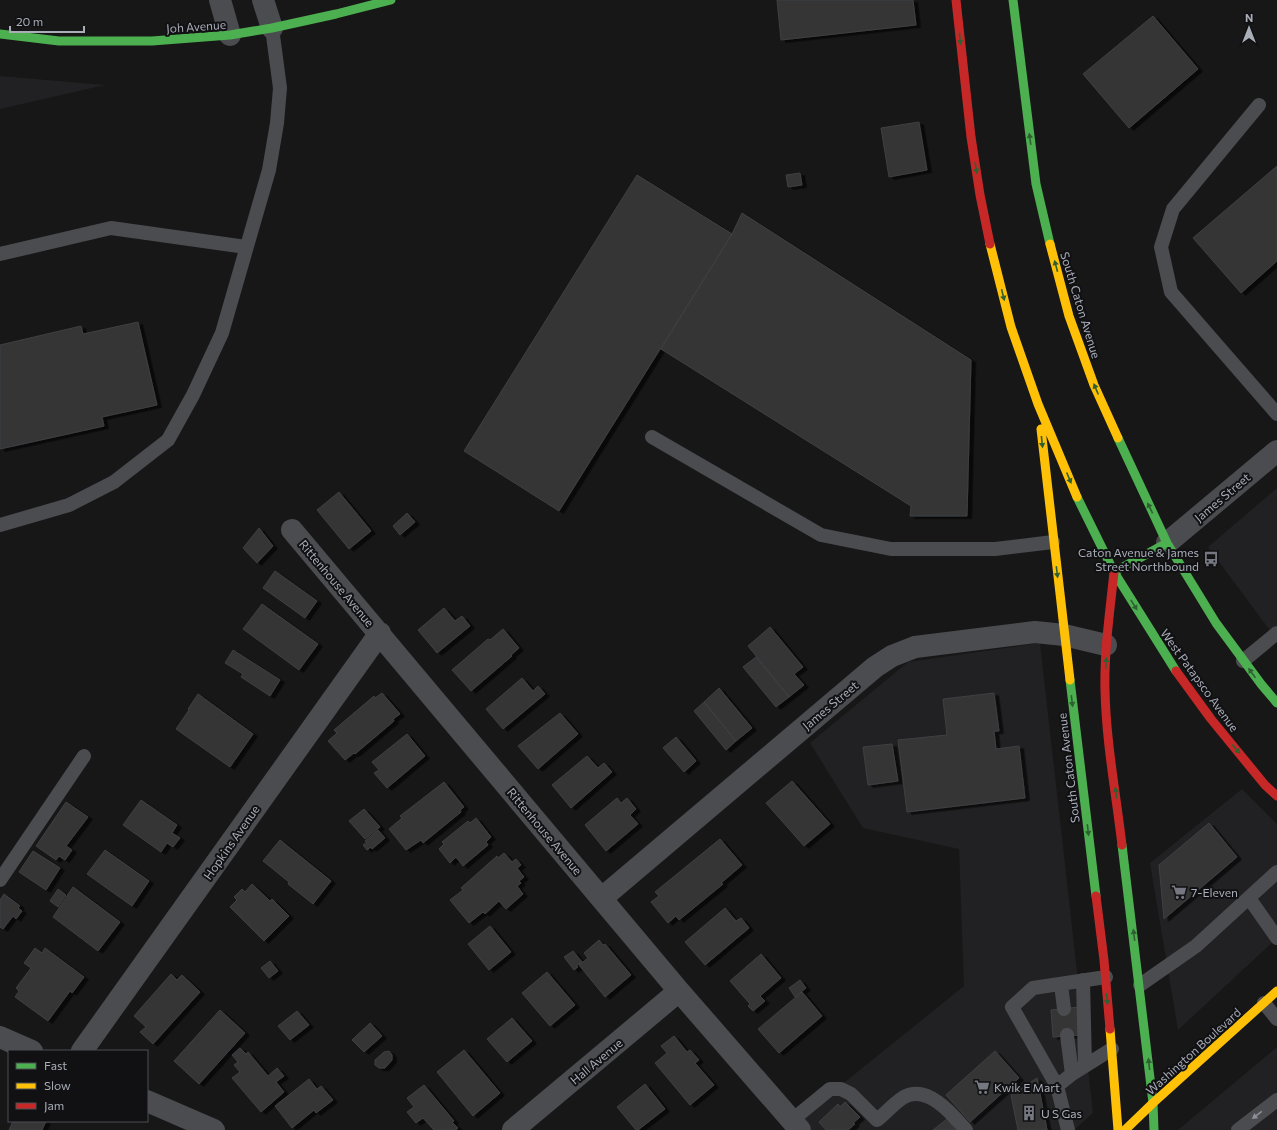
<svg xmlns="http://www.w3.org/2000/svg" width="1277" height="1130" font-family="Commissioner,sans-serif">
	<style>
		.built { fill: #212123 }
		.building { fill: #353536; stroke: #3f4043; filter: url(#shadow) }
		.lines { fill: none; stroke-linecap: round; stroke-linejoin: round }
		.lane { stroke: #4b4c50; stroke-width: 14 }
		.street { stroke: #4b4c50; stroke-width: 22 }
		.fast { stroke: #4caf50; stroke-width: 9 }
		.slow { stroke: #ffc107; stroke-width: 9 }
		.jam { stroke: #c62828; stroke-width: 9 }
		.oneway { fill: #2e6032 }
		.oneway2 { fill: #8c9099 }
		.labels { text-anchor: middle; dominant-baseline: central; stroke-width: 4; stroke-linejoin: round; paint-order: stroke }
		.street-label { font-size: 12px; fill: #a8adb8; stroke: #111113 }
		.poi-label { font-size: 12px; fill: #a8adb8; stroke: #111113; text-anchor: start }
	</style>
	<defs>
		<filter id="shadow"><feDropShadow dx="4.5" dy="2.5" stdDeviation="0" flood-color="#0009"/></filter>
	</defs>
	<rect width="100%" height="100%" fill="#171717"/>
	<path class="built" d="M0,76l105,9 -105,24z
		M1277,488v152l-69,-93z
		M1040,643l53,470 -19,17h-265l-10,-11 165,-133 -5,-137 -96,-21 -53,-85 98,-81z
		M1242,789l35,35v114l-99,92 -28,-167z
		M1277,1047v83h-99z"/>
	<path class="building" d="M777,0h136l3,25 -135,15z
		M1153,16l45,53 -69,59 -46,-54z
		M919,122l8,48 -38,7 -8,-49z
		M1277,166v95l-36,32 -48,-55z
		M800,173l2,12 -14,2 -2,-12z
		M637,175l95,59 -173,277 -95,-60z
		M742,213l229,147 -4,156h-57l1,-10 -250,-157 71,-115z
		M138,322l19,83 -55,12 2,9 -104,23v-104l81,-19 2,8z
		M339,492l32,39 -22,18 -32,-39z
		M407,513l8,9 -15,13 -7,-9z
		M259,528l14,18 -16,17 -14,-15z
		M275,571l42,30 -12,17 -42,-30z
		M262,604l56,40 -19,26 -56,-41z
		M444,608l11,13 7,-5 8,10 -33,27 -19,-23z
		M770,627l33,40 -9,7 10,11 -15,12 -41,-51z
		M503,629l16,19 -8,7 1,1 -41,35 -19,-21 36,-31 2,1z
		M233,650l47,30 -10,16 -29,-19 2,-3 -18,-11z
		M756,657l33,40 -13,10 -33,-40z
		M522,678l11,13 5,-5 7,8 -42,35 -17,-20z
		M719,688l33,40 -16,13 -32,-39z
		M382,693l18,21 -7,5 1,2 -39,33 -1,-1 -9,7 -17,-19 9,-8 -3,-3 40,-34 1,2z
		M994,693l5,38h-5l2,18 23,-3 6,52 -118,14 -9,-72 49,-5 -4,-36z
		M198,694l55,40 -23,33 -54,-38 13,-19 -1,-1z
		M704,702l32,39 -10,9 -32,-39z
		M560,713l18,21 -40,35 -20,-23z
		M407,734l18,22 -38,32 -13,-15 5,-3 -7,-8z
		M676,737l20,24 -12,11 -21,-24z
		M892,744l6,37 -30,4 -5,-38z
		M587,756l11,12 6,-5 8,9 -41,36 -19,-23z
		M792,781l38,43 -26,22 -38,-43z
		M444,782l20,25 -4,3 1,2 -38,31 -2,-3 -15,10 -17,-21 13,-11 -2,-2z
		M617,798l4,5 6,-5 9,11 -6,6 8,9 -32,27 -21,-26z
		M141,800l36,25 -5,8 8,5 -7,9 -6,-4 -6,9 -38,-27z
		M66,802l22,15 -22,29 6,4 -7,10 -6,-4 -3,4 -20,-14z
		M364,809l16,18 -15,12 -16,-18z
		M476,818l15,19 -5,5 2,3 -25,21 -7,-9 -6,6 -11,-14 5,-5 -2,-2 26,-21 2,2z
		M1209,823l28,34 -73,62 -5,-54z
		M378,830l7,8 -13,11 -1,-2 -4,3 -4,-5 4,-3 -2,-1z
		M720,839l22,26 -21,18 2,1 -44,36 -3,-4 -8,7 -17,-21 8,-6 -4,-4z
		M280,840l51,41 -18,23 -25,-20 1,-2 -26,-21z
		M105,850l44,31 -17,25 -45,-32z
		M33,851l27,17 -14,22 -27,-18z
		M504,853l8,9 4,-3 5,6 -4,3 7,9 -5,4 2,2 -4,3 6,8 -17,15 -7,-8 -14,13 -2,-2 -14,11 -19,-23 13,-10 -2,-2 36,-32 1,2z
		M252,884l18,17 2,-2 17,17 -25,25 -34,-34 7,-7 -3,-3 8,-8 3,3z
		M73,887l47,35 -22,29 -45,-34z
		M58,889l8,6 -8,12 -8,-6z
		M4,894l16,12 -2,2 4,3 -6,8 -3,-3 -10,13 -3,-2v-27z
		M725,908l11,13 5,-3 8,10 -44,37 -20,-23z
		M490,926l21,26 -22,18 -21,-26z
		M599,940l4,5 2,-1 26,31 -26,22 -26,-32 9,-7 -4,-5z
		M35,948l7,5 3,-5 39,29 -12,16 -2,-2 -22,30 -33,-24 4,-6 -3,-3 15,-20 -7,-5z
		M573,951l9,11 -6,4 2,1 -4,3 -10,-13z
		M761,954l20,24 -21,18 5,5 -12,10 -5,-5 2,-2 -20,-23z
		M270,961l8,10 -9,7 -8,-10z
		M547,972l28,33 -25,21 -28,-33z
		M171,974l6,6 5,-5 18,17 -47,52 -13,-12 6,-5 -12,-11z
		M800,980l6,8 -11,9 -6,-9z
		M802,992l20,24 -43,37 -21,-24z
		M1079,1007l2,28 -28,2 -2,-27z
		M220,1010l25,23 -46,51 -25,-23z
		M297,1011l12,14 -19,15 -12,-14z
		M512,1018l20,23 -25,21 -20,-23z
		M370,1023l12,13 -18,16 -12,-12z
		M674,1036l13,16 3,-2 9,10 -4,3 19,22 -24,20 -35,-42 12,-10 -6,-7z
		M240,1048l6,6 2,-2 20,24 9,-8 7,8 -8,6 8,10 -23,20 -29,-34 8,-6 -6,-7 4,-3 -6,-7z
		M464,1050l36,43 -27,23 -36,-44z
		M389,1051l3,4v5l-7,8h-6l-4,-3v-5l9,-8z
		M995,1051l24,27 -49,44 -24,-27z
		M1037,1078l10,52h-29l-7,-35z
		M309,1079l8,10 4,-3 12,14 -17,13 -2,-3 -22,18 -17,-22z
		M645,1084l20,25 -27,21h-2l-19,-23z
		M424,1085l30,36 -2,1 6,6 -2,2h-22l-11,-12 -7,5 -9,-11 7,-5 -7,-9z
		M845,1102l15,15 -7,6 2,1 -7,6h-22l-7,-8 19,-18 2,3z
		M947,1119l9,11h-23z
		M13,1121h33l-4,9h-33z"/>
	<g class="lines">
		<path class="lane" d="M1259,105l-86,104 -12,38 10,45 106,122
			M0,254l111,-26 135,19
			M652,437l169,98 70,14h104l58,-7
			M0,525l69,-20 45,-23 54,-42 25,-45 29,-62 47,-163 8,-47 3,-35 -8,-60
			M1243,661l34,-28
			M0,880l84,-124
			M1249,898l28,40
			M1083,980l2,85
			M1061,984l3,25
			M1140,985l56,-39 81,-74
			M1264,1003l13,16
			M1067,1035l5,39
			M1057,1086l15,-12 40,-25
			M791,1121l39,-32h11l10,5 26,26c9,-7 17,-17 27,-23 24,-13 49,18 62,33
			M1068,1130l-11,-44 -45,-79 21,-19 73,-11
			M1238,1130l39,-30"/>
		<path class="street" d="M220,0l10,35
			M263,0l9,28
			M292,530l387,461 121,139
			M1167,543l110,-92
			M602,898l273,-231 17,-11 23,-9 120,-15 29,3 42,10
			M0,1037l32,14
			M82,1051l298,-418
			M147,1101l67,29
			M513,1130l166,-139"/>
		<path class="fast" d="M1013,0l23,184 14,60
			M0,34l59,7h93l78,-6 42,-7 64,-14 55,-14
			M1118,438l49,105 49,80 45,61 16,19
			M1077,497l37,75 62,99
			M1114,572l53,-29
			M1070,680l26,216
			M1122,845l31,258
			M1153,1103l1,27"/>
		<path class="slow" d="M990,244l21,83 27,77 39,93
			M1050,244l19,72 25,69 24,53
			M1041,429l29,251
			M1110,1029l8,101
			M1125,1130l28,-27 124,-112"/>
		<path class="jam" d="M956,0l15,137 9,58 10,49
			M1114,572c-4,39 -10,79 -9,118 1,51 11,104 17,155
			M1176,671l35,48 54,66 12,11
			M1096,896l8,64 6,69"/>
	</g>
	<defs><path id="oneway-solid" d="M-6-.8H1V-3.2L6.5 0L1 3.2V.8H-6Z"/></defs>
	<g class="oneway">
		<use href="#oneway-solid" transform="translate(960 39) rotate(84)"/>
		<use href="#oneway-solid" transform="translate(1030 139) rotate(-98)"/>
		<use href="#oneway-solid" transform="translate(976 168) rotate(81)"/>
		<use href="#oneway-solid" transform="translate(1056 266) rotate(-105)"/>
		<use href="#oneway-solid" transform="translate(1003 295) rotate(76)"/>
		<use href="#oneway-solid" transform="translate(1096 389) rotate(-113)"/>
		<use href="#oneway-solid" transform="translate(1042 442) rotate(84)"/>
		<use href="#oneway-solid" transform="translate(1069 478) rotate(67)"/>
		<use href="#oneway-solid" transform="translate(1150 508) rotate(-116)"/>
		<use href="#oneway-solid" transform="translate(1057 572) rotate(83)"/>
		<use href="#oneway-solid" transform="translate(1134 605) rotate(58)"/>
		<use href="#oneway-solid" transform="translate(1106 663) rotate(-88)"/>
		<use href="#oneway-solid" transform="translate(1252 673) rotate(-126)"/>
		<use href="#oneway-solid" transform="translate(1072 701) rotate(83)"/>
		<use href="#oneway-solid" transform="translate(1236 749) rotate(50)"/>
		<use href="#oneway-solid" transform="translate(1116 793) rotate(-97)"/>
		<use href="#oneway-solid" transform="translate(1088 830) rotate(83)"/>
		<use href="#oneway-solid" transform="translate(1134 935) rotate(-97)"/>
		<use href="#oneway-solid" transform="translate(1107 999) rotate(85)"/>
		<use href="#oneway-solid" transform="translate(1149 1064) rotate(-96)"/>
	</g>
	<use class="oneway2" href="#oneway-solid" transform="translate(1257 1115) rotate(143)"/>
	<defs>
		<g id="bus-bare" transform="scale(1.2)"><path d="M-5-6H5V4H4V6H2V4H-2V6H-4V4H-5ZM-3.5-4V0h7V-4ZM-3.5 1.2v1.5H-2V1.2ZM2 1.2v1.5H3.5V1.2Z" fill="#757880" stroke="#111113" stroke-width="2.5" paint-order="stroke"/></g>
		<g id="supermarket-bare" transform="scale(1.2)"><path d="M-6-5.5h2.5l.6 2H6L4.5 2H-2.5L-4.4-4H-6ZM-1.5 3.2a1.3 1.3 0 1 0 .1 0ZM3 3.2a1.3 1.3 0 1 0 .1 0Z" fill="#757880" stroke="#111113" stroke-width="2.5" paint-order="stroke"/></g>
		<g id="building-bare" transform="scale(1.2)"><path d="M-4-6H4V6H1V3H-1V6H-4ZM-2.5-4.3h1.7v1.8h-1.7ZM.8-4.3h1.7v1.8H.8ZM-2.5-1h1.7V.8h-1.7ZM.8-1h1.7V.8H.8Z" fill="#757880" stroke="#111113" stroke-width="2.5" paint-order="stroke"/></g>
	</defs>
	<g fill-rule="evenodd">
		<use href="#bus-bare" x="1211" y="559"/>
		<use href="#supermarket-bare" x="1179" y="892"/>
		<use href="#supermarket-bare" x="982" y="1087"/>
		<use href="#building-bare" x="1029" y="1113"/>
	</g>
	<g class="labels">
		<g class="street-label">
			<text transform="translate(196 26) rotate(-4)">Joh Avenue</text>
			<text transform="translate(1081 305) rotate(73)">South Caton Avenue</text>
			<text transform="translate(1222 497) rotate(-40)">James Street</text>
			<text transform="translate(337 583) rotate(50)">Rittenhouse Avenue</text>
			<text transform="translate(1200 680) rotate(54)">West Patapsco Avenue</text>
			<text transform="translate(830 705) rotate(-40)">James Street</text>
			<text transform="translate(1068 768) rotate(-97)">South Caton Avenue</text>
			<text transform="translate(545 831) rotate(50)">Rittenhouse Avenue</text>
			<text transform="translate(231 842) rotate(-55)">Hopkins Avenue</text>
			<text transform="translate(1193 1051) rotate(-42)">Washington Boulevard</text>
			<text transform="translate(596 1061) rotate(-40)">Hall Avenue</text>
		</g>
		<g class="poi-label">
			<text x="1199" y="552" text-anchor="end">Caton Avenue &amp; James<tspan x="1199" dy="14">Street Northbound</tspan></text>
			<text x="1191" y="892">7-Eleven</text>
			<text x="994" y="1087">Kwik E Mart</text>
			<text x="1041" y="1113">U S Gas</text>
		</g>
	</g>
	<rect x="8" y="1050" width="140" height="72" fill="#111113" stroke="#4d4f55"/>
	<rect x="16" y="1063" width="20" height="6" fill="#4caf50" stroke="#4d4f55"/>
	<text x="44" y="1070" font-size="12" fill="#a8adb8">Fast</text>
	<rect x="16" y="1083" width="20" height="6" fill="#ffc107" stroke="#4d4f55"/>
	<text x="44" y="1090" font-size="12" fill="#a8adb8">Slow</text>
	<rect x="16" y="1103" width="20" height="6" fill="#c62828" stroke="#4d4f55"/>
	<text x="44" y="1110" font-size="12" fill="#a8adb8">Jam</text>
	<g transform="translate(1249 28)" stroke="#111113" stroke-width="3" paint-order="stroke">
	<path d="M0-3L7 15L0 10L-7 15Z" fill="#a8adb8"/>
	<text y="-6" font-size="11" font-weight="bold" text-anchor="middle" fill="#a8adb8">N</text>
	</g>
	<path d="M10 26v6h74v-6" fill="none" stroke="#a8adb8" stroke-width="2"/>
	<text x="16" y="26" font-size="12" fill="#a8adb8" stroke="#111113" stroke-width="3" paint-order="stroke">20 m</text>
</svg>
